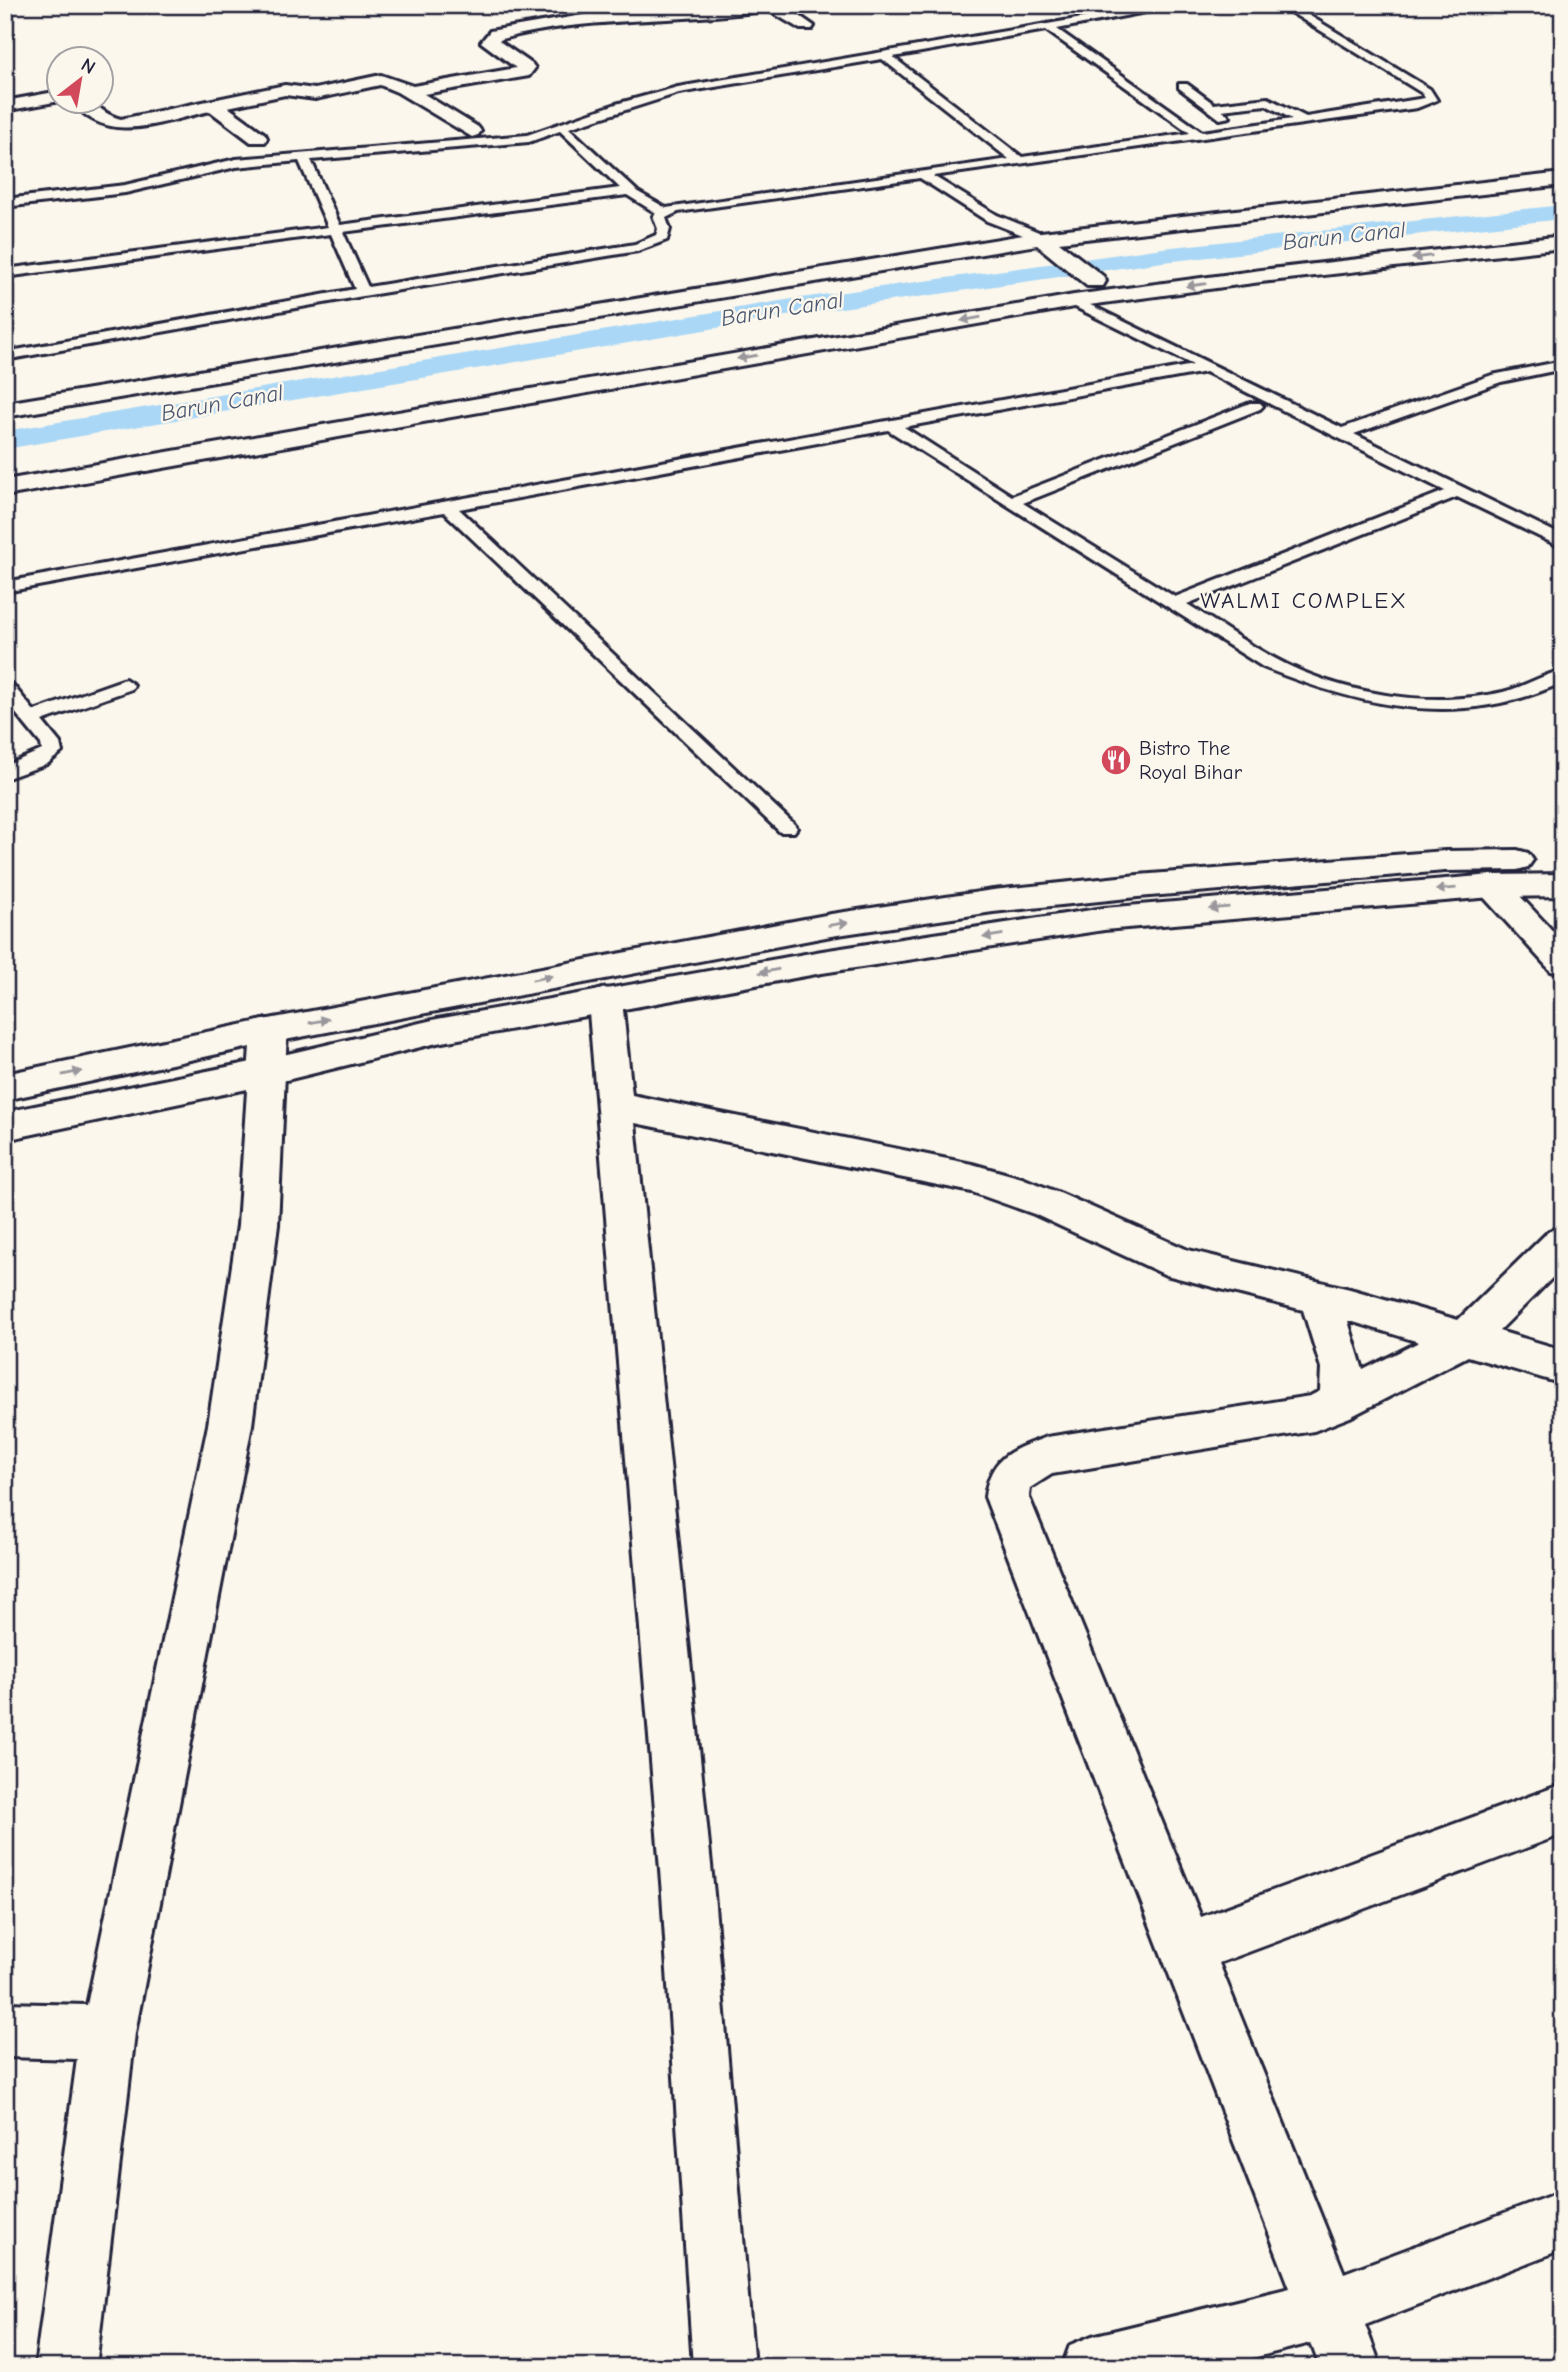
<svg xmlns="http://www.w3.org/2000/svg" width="1568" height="2372" font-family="'Comic Neue',sans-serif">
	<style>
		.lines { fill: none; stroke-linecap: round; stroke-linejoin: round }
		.canal { fill: #aad7f6; fill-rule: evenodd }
		.service-casing { stroke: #22223b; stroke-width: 6 }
		.minor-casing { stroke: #22223b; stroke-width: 6 }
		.trunk-casing { stroke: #22223b; stroke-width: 6 }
		.service { fill: #fbf7ec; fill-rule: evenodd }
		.minor { fill: #fbf7ec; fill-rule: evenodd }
		.trunk { fill: #fbf7ec; fill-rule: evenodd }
		.oneway { fill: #99979c }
		.labels { text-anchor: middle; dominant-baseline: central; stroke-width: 5; stroke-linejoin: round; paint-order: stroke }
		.far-poi-label { font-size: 21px; fill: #22223b; stroke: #fbf7ec; text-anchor: start }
		.far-water-label { font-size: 23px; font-style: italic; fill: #4b5873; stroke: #fbf7ec }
		.far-neighbourhood-label { font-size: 23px; letter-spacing: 2px; fill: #22223b; stroke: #fbf7ec }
	</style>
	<rect width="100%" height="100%" fill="#fbf7ec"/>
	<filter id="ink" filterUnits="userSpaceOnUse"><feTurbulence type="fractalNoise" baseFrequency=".0143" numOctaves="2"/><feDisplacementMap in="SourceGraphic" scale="14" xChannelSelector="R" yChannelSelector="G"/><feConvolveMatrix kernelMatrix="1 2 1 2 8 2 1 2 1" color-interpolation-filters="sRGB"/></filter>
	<g filter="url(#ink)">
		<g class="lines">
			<path class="canal" d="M1563,205v14l-400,43 -377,54 -781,133v-18l781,-131 377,-52z"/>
			<g class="service-casing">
				<path id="service" d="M1158,5h24l-125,24 145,103 90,-13 -26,-14 -44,5 8,7 -10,2 -41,-31v-4h8l27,20 54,-6 38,19 119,-19 -3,-5 -143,-88h13l138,84 7,11 -20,8 -484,68 64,39 49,20v6l-5,1 -54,-21 -67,-43 -242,34 -12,6 4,11 -3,11 -29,11 -275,45 -358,64v-8l350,-63 -24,-55 -326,43v-8l323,-42 -29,-66 -63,6 -111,26 -120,14v-8l120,-14 111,-26 291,-24 89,-31 62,-17zM1046,30l144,103 -168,24 -129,-100zM882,59l127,100 -343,49 -28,-16 -69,-64 110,-35zM560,131l60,57 -280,37 -29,-65 218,-18zM627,195l29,18 -3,3 5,13 -2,6 -21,9 -267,43 -25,-55z
					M1074,297l268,131 150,-53 71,-14v8l-62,13 -147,52 209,102v12l-106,-51 -270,107c29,18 57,38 87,54 66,36 155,51 229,34 21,-5 39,-17 60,-22v12c-102,48 -201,25 -300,-15l-375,-237 -429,79 335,315 3,4 -3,4h-14l-336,-320 -439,80v-10l1188,-217 -124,-61v-6zM1206,372l239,119 -270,106 -152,-94 237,-94 3,-3 -3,-3h-10l-238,93 -108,-69z
					M125,679l9,6 -2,4 -90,32 18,22 2,9 -15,12 -42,15v-13l37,-16 -1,-6 -36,-44v-17l7,1 22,27z"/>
			</g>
			<g class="minor-casing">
				<path id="minor" d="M5,5h10l-8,5z
					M732,5h52l30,21 -2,3h-12l-32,-19c-88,14 -179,5 -266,29l-3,2 33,23 3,4 -6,8 -105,18 54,33 3,4 -3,4 -6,2 -75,-45 -17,-7 -65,14 -30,-4 -57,12 37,27 2,4 -2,4h-14l-41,-31c-46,10 -103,36 -137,-9 28,-2 26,12 48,17l164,-34 30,4 66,-14 32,11 103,-18 -35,-26 9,-11 11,-2 105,-18z
					M60,91v10l-55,10v-10z
					M1563,173v12l-504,57 44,34 3,5 -3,5h-16l-50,-41 -1032,172v-14l1036,-171z
					M1492,875l12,4 59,63v32l-12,-3 -71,-78 -4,-7 4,-7z
					M605,988l12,4 5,8 10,95 340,69 50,14 40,16 126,56 162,39 108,31 91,-89 14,-4v40l-64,64 64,19v34l-95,-28 -118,61 -36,14 -262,43 -22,14 -1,9 172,420 362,-133v50l-344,129 125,310 219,-82v58l-198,76 16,42h-61l-9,-24 -94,24h-155l8,-22 22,-9 198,-48 -305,-791c5,-41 27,-47 62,-60l263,-41 10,-5 1,-23 -18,-58 -137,-35 -132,-61 -62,-22 -337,-69 79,771 40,473h-61l-31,-473 -74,-894 5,-8zM1348,1321h2l69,21 -56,28z
					M269,1019l13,3 5,9 -9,194 -26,200 -117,608 -39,334h-61l42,-308 -72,-2v-54l82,2 121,-580 30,-200 13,-194 5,-9z"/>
			</g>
			<g class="trunk-casing">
				<path id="trunk" d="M1563,236v12l-302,34 -187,25 -1069,189v-16l1069,-185 187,-25z
					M1517,850l11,3 5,7 -5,7 -11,3 -72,1 -307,26 -145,15 -162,24 -562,107 -264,57v-26l264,-55 562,-105 162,-24 145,-15 307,-24z
					M1563,874v22l-71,1 -388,33 -282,43 -385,70 -171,42 -261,55v-28l261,-53 171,-40 385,-68 282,-43 388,-33z"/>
			</g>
			<use href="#service" class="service"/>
			<use href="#minor" class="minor"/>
			<use href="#trunk" class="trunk"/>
		</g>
		<defs><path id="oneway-solid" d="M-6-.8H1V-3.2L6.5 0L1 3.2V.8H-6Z" transform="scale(1.75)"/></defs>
		<g class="oneway">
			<use href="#oneway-solid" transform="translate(1422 257) rotate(173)"/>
			<use href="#oneway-solid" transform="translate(1196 285) rotate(172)"/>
			<use href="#oneway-solid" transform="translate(971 319) rotate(170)"/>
			<use href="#oneway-solid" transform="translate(747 357) rotate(170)"/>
			<use href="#oneway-solid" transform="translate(1446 889) rotate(175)"/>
			<use href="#oneway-solid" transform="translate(1219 908) rotate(175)"/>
			<use href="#oneway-solid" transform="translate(838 924) rotate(-9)"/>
			<use href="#oneway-solid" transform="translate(993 936) rotate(171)"/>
			<use href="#oneway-solid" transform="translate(769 971) rotate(170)"/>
			<use href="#oneway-solid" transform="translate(542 978) rotate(-11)"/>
			<use href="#oneway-solid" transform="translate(319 1021) rotate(-11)"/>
			<use href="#oneway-solid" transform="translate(72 1073) rotate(-12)"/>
		</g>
	</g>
	<defs>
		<g id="restaurant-disc" transform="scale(1.575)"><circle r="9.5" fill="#d1495b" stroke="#fbf7ec"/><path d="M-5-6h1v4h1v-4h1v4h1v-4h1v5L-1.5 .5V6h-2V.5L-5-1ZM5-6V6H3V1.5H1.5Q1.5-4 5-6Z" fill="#fff"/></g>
	</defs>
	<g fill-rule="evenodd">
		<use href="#restaurant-disc" x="1116" y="760"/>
	</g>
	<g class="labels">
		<g class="far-poi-label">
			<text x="1139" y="748">Bistro The<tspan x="1139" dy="24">Royal Bihar</tspan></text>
		</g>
		<g class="far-water-label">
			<text transform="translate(1344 236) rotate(-6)">Barun Canal</text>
			<text transform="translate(782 309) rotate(-9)">Barun Canal</text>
			<text transform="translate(222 403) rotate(-10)">Barun Canal</text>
		</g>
		<g class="far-neighbourhood-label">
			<text x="1304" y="600">WALMI COMPLEX</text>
		</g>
	</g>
	<rect width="1568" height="2372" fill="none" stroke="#fbf7ec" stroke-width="28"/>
	<rect x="14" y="14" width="1540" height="2344" fill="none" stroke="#22223b" stroke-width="2.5" filter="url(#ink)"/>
	<g transform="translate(80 80) rotate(31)"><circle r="33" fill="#fbf7ec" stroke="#a4a2a5" stroke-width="2"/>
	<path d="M0-5L12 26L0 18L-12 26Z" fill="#d1495b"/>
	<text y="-10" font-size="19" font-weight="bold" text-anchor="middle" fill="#22223b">N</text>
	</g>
</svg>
